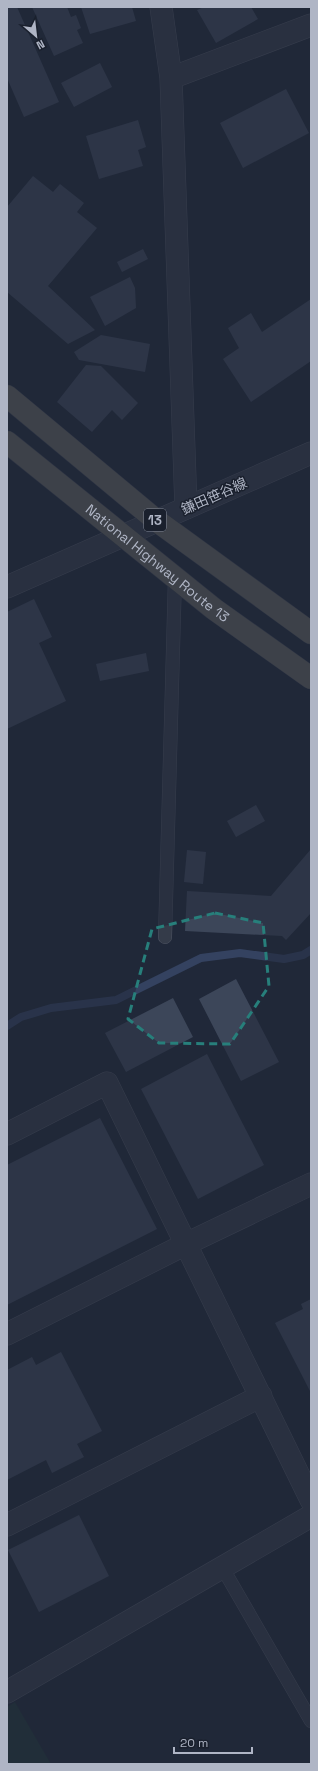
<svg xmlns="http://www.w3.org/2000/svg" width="318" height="1771" font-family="'Space Grotesk','Noto Sans JP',sans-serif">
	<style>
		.green { fill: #22353a }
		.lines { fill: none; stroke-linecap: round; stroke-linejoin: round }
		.stream { stroke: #344260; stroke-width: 8 }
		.building { fill: #3c4659 }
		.service-casing { stroke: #4f5564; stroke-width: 14 }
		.minor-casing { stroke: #4f5564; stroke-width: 23 }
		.tertiary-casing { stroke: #4f5564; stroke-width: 23 }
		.trunk-casing { stroke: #3c4251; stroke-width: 23 }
		.service { stroke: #343b49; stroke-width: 13 }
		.minor { stroke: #343b49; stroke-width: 22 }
		.tertiary { stroke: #343b49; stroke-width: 22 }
		.trunk { stroke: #60605d; stroke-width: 22 }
		.marked { fill: none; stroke: #277f7b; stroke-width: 3; stroke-dasharray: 8 5; stroke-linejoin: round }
		.labels { text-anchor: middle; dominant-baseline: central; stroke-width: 3; stroke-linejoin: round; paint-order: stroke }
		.shield { fill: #1a202d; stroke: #828897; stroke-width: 1 }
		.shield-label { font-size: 13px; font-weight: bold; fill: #afb5c5 }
		.street-label { font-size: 14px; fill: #afb5c5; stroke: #1a202d }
	</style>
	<rect width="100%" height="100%" fill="#202839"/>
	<path class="green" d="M15,1702l36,62h-44v-57z"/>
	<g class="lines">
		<path class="stream" d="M7,1026l14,-9 30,-9 65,-8 85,-42 39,-5 44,6 19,-4 8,-5"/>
	</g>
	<path class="building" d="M7,7h10l42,95 -35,15 -17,-39z
		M32,7h35l4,10 5,-2 5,13 -4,2 6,13 -29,13z
		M81,7h51l4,14 -46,13z
		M204,7h47l7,12 -42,24 -19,-33z
		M100,63l12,24 -38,20 -13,-24z
		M286,89l23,44 -66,35 -23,-45z
		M138,120l8,27 -8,3 5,16 -44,13 -13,-43z
		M33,176l20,16 7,-8 24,19 -7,9 20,16 -49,58 47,44 -27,14 -61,-52v-85z
		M143,249l5,10 -26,13 -5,-10z
		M130,277l5,11 1,20 -31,18 -15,-29z
		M311,299v62l-60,41 -28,-43 16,-11 -11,-20 23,-15 11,19z
		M101,335l49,9 -5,28 -66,-12 -5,-8z
		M86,365l15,1 37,37 -16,17 -10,-10 -20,22 -35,-30z
		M34,599l18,38 -13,6 27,58 -59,28v-117z
		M146,653l3,18 -49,10 -4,-17z
		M256,805l9,16 -29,16 -9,-16z
		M311,849v64l-25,27 -4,-4 -97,-5 2,-40 84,5z
		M187,850l19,2 -3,32 -19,-2z
		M236,979l43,83 -38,19 -42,-82z
		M173,998l20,39 -67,35 -21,-39z
		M207,1054l57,111 -66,34 -57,-110z
		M100,1118l57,111 -150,76v-140z
		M311,1299v94l-36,-70 28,-14 -2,-5z
		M61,1352l41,79 -25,13 7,13 -32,16 -6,-13 -39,20v-110l25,-13 4,8z
		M79,1515l30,61 -70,36 -31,-62z"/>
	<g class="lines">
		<g class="service-casing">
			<path id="service" d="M165,937l10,-360
				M222,1567l89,154"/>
		</g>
		<g class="minor-casing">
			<path id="minor" d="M161,7l10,71 140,-53
				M171,78l15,430
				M7,1134l100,-51 204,417
				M7,1334l179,-90 125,-60
				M7,1525l254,-129
				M7,1692l304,-176"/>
		</g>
		<g class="tertiary-casing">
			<path id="tertiary" d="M7,587l304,-134"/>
		</g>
		<g class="trunk-casing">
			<g id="trunk">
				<path d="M7,396l150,125 154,112"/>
				<path id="s1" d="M7,442l207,167 97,69"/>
			</g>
		</g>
		<use href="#service" class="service"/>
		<use href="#minor" class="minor"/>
		<use href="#tertiary" class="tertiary"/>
		<use href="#trunk" class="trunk"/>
	</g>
	<path d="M0 0H318V1771H0ZM215,913l48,10 6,63 -39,58 -71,-1 -31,-24 24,-90z" fill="#202839" fill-opacity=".55" fill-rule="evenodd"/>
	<path class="marked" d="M215,913l48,10 6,63 -39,58 -71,-1 -31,-24 24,-90z"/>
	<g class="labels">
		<rect class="shield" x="144" y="509" width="22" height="22" rx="3"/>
		<g class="shield-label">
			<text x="155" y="520">13</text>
		</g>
		<g class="street-label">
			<text transform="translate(214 496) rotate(-24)">鎌田笹谷線</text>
			<text stroke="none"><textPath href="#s1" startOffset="193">National Highway Route 13</textPath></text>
		</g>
	</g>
	<rect width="318" height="1771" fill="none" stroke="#afb5c5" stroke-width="16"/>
	<g transform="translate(36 36) rotate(152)" stroke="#1a202d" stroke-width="3" paint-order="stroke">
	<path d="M0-3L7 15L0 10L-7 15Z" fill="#afb5c5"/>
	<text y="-6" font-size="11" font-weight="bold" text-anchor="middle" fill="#afb5c5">N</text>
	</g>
	<path d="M174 1747v6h78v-6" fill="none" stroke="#afb5c5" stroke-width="2"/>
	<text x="180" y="1747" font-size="12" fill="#afb5c5" stroke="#1a202d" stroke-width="3" paint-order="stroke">20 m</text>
</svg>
